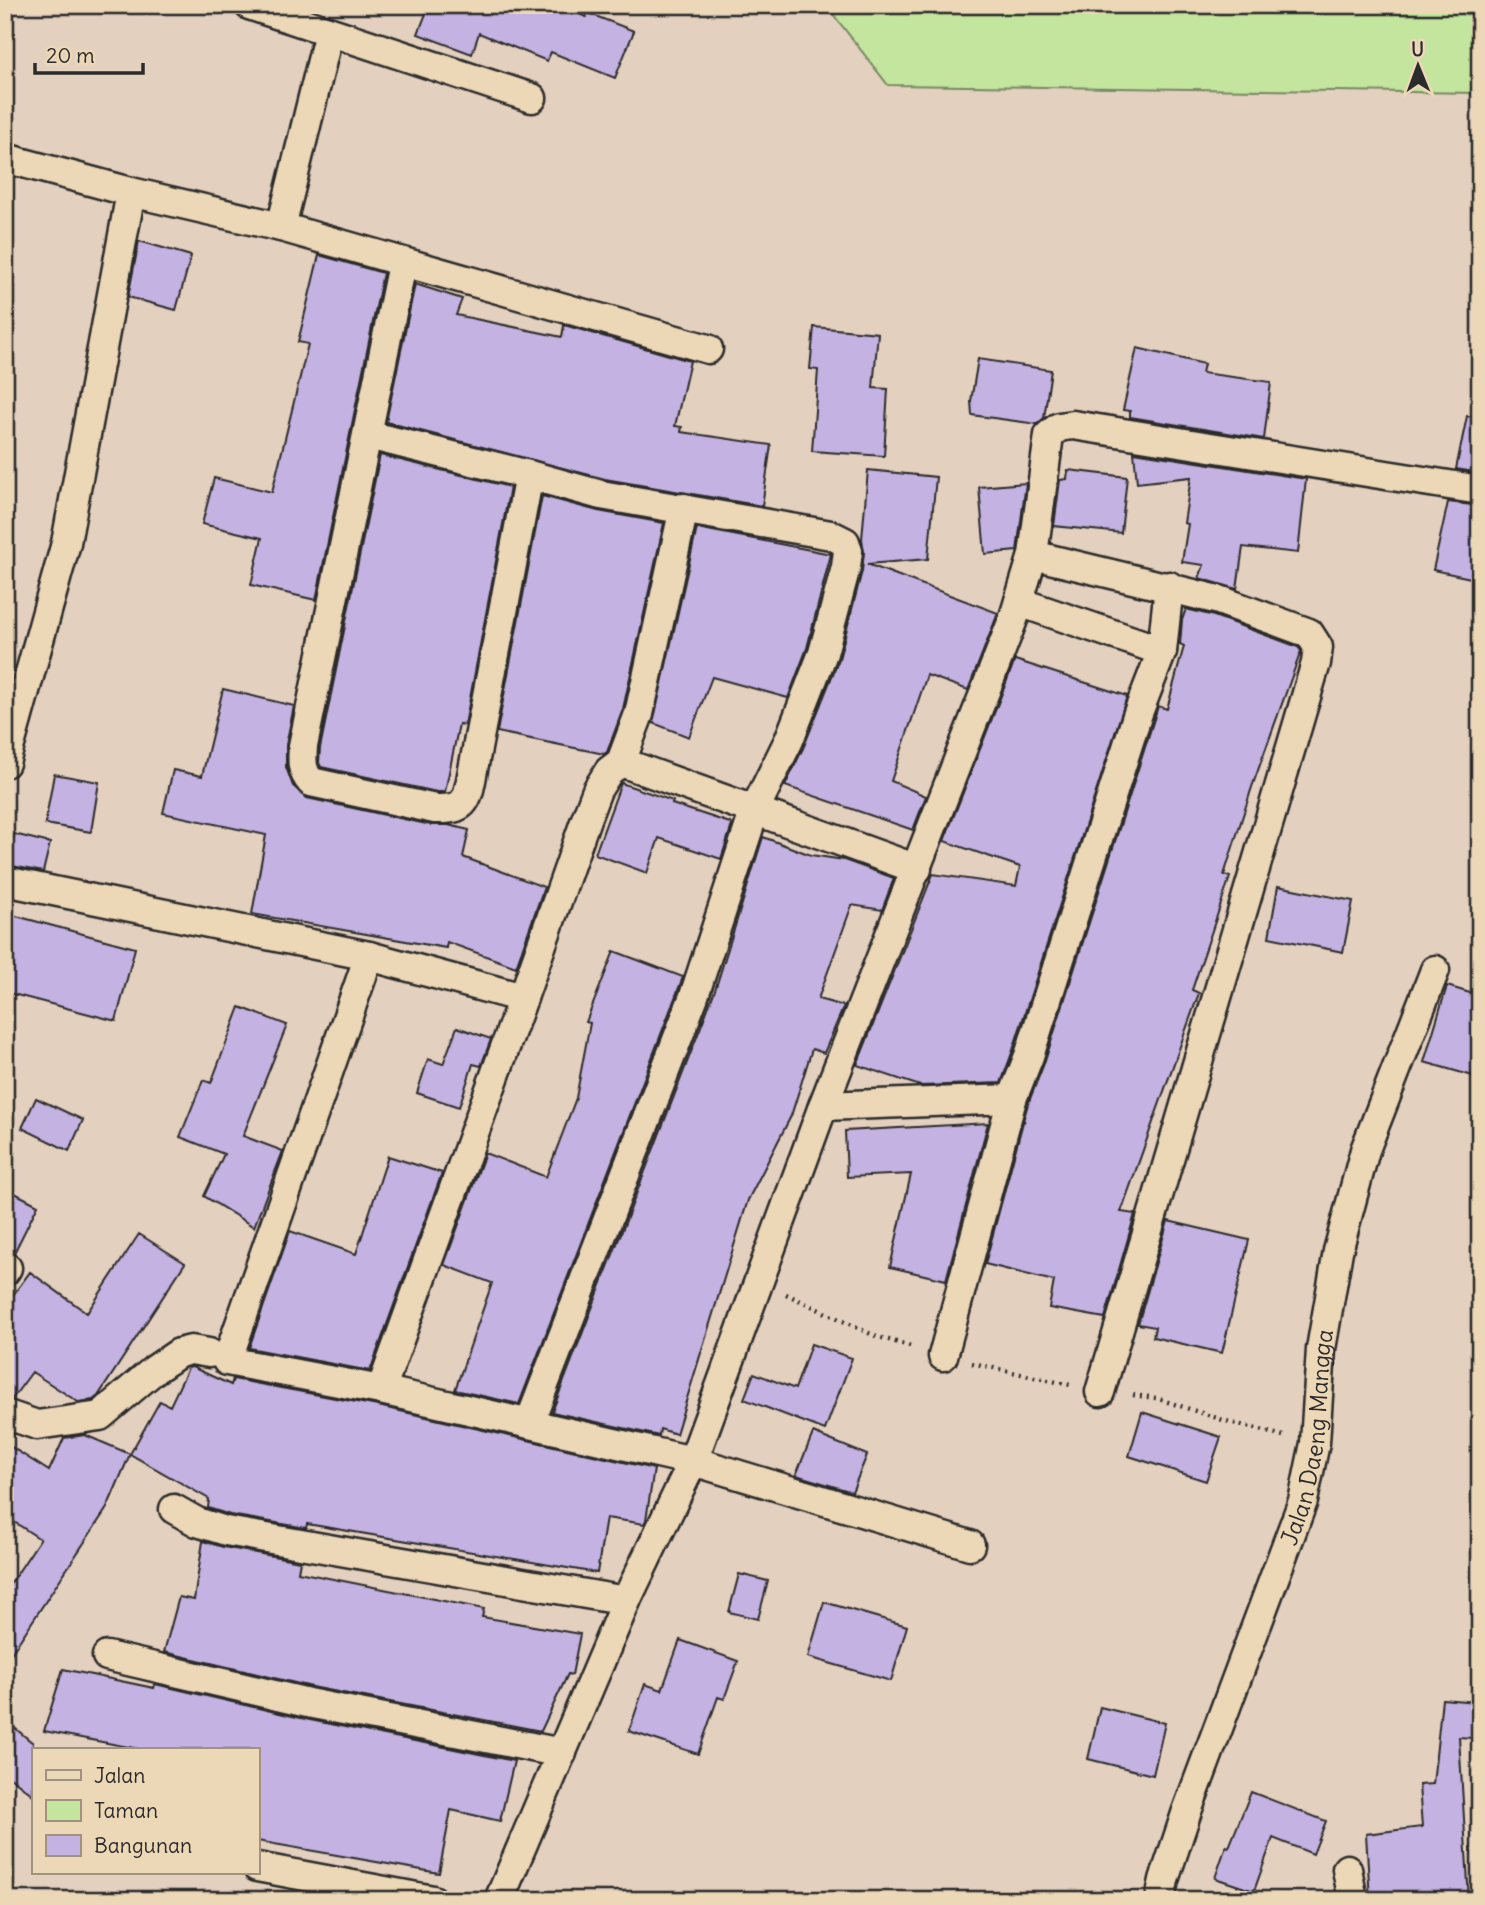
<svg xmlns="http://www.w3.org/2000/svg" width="1485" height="1905" font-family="Delius,sans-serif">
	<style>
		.green { fill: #c3e59e; stroke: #778864; stroke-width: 2 }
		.building { fill: #c4b2e2; stroke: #2b2b2b; stroke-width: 2 }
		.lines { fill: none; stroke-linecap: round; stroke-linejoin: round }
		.minor-casing { stroke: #2b2b2b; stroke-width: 33 }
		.path { stroke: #2b2b2b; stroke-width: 4.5; stroke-dasharray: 2 5; stroke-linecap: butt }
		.minor { stroke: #ecd7b6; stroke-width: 28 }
		.labels { text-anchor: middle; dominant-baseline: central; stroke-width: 5; stroke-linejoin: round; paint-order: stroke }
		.street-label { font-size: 23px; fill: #2b2b2b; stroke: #ecd7b6 }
	</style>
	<rect width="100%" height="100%" fill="#e4d0bf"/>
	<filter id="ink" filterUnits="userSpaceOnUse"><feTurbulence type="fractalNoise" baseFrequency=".0143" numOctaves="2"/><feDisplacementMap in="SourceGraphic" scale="14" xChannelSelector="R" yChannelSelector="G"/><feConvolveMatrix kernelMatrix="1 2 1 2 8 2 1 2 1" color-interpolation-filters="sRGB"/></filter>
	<g filter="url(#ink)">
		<path class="green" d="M826,5h654v88l-592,-8z"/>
		<path class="building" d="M415,5h143l28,12 2,-4 46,18 -19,47 -64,-26 -4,9 -68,-28 -7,21 -54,-20 9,-23z
			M139,241l52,15 -15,54 -48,-13z
			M319,255l64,18 -67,327 -65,-15 11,-47 -60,-14 12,-46 58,14 36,-148 -10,-2z
			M415,284l47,15 -6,16 106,22 2,-12 126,36 -15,65 7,1 -1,5 90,13 -9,61 -157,-27 -219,-57z
			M814,327l64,6 -5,55 15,1 -4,67 -72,-5 6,-81 -8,-1z
			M1137,348l67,16 -2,9 69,9 -7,57 -134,-22v-6l-7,-1z
			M978,359l73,11 -7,48 -7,6 -65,-9 -1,-14z
			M1467,416l13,1v56l-24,-4z
			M1134,452l172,27 -8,74 -55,-6 -6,42 -38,-11 5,-13 -22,-3 6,-38 -4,-1 7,-46 -54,6z
			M380,455l130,32 -45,238 -6,-1 -14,68h-8l-116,-25 -2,-4 1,-15z
			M868,470l68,7 -8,82 -61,5 131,49 -30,77 -41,-15 -36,106 35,15 -13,34 -128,-44 19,-40 35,-87 23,-88 2,-19 -2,-13z
			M1068,470l59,7 -6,56 -67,-7 6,-46 7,-1z
			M1026,483l-9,68 -32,3 -6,-67z
			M542,496l56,15 66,12 -41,186 -16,43 -3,2 -107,-22z
			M1448,502l32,4v74l-47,-10z
			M697,528l134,26 -24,94 -19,50 -76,-21 -23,60 -36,-14z
			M1186,609l28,7 84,31 3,4 -49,136 -28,88 6,2 -38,113 7,3 -78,219 14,2 -30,104 -56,-10 5,-27 -69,-17 38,-142 2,-1h-2l5,-17 17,-43 109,-342 4,-13 9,3 17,-63 -4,-2 2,-24z
			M1015,660l112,36 -114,354 -12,33 -81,3 -63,-21 76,-191 83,12 4,-19 -76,-26z
			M223,689l71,17 -8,39v22l7,19 14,12 124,27h17l21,5 -6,27 81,30 -28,80 -69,-25 -1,6 -194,-34 14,-79 -103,-22 10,-43 29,6z
			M54,774l45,8 -8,50 -46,-8z
			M621,783l52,18 -1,3 58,19 2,2 -11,34 -62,-21 -12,35 -52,-19z
			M14,834l36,9 -7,29 -36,-7z
			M763,837l48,18 33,5 50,18 -12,32 -30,-5 -34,94 26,7 -20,47 -12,-4 -21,67 -43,84 -72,234 -16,-5 -1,7 -107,-24 163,-422z
			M1278,886l75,15 -10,51 -74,-15z
			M5,913l130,35 -19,73 -111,-29z
			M614,951l69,26 -5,13 -159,414 -64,-14 37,-107 -48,-18 41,-112 61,24 30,-79 14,-75 -4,-1z
			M1447,986l33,10v58l-7,22 -49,-14z
			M240,1007l47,18 -44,111 40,15 -29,76 -50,-31 20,-42 -44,-17 23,-57 8,3z
			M457,1027l34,12 -10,27 -8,-2 -14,43 -42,-14 11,-34 15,5z
			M36,1098l47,22 -14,31 -47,-23z
			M988,1123l-42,157 -56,-13 21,-93 -64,3 -2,-46z
			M388,1156l54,17 -72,198 -121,-23 41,-117 66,23z
			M5,1188l33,17 -24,48 -9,-1z
			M1168,1221l81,19 -27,113 -69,-16 2,-10 -17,-3z
			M139,1234l46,29 -87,133 -5,4 -15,2 -46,-30 -20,27 -7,-1v-92l25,-34 57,41z
			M811,1344l41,14 -27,72 -81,-31 10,-26 41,16z
			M192,1367l39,18 2,-6 145,27 276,63 -8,51 -2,4 -38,-6 -9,55 -290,-49 -1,4 -76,-13 -22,-7 1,-9 -79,-45 30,-53 10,5 18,-38z
			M1142,1412l79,25 -15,44 -77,-25z
			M813,1433l54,22 -15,37 -56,-17z
			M85,1435l45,19 -23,54 -102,155v-71l35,-53 -35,-23v-73l44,28 15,-33z
			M203,1541l20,6 77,14 -2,11 186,37 -2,8 98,17 -8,41 -4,-1 -27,57 -229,-44 -148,-35 15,-55 15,3z
			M739,1574l29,7 -10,38 -29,-7z
			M824,1602l83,24 -16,55 -83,-24z
			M680,1640l58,21 -14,38 -6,-2 -20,57 -69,-23 16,-47 17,6z
			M63,1669l91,19 1,-4 150,35 209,42 -14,60 -49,-11 -12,63 -182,-32v-92h-118l-95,-18z
			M1442,1699l34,3 -4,36 -13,-1 10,163h-99l-4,-66 56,-7 -3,-42 14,-1z
			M1100,1707l65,16 -12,52 -65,-16z
			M5,1720l28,23v52l-28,-22z
			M1251,1792l75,29 -13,33 -40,-16 -19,53 -39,-13 11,-32 3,1z"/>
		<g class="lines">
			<g class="minor-casing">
				<g id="minor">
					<path d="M249,5l283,93"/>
					<path d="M5,158l126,34 150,35 427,122"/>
					<path d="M281,227l48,-195"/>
					<path d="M402,264l-99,482c-1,15 -2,25 8,36l124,27c29,1 32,-6 37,-34l57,-300"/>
					<path d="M368,435l161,40 72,20 230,40 14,7 3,9 -2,16 -23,86 -34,87 -34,69 -61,187 -165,428"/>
					<path d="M1033,555l186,45 90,33 9,14 -2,16 -216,729"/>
					<path d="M1019,602l143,49"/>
					<path d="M621,762l296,107"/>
					<path d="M5,763l61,-220 65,-351"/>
					<path d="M5,881l364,75 -142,405 154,29 312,71 277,84"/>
					<path d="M369,956l154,42"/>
					<path d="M823,1106l189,-7"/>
					<path d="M5,1271l2,-3"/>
					<path d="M943,1356l69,-257 17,-43 109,-343 24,-62 7,-65"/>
					<path d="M381,1390l142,-392 63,-179 11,-29 12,-19 12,-9 18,-48 45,-206"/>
					<path d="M5,1414l32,11 63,-9 54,-46 25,-17 12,-3 18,3"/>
					<path d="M174,1509l23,13 29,9 400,70"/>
					<path d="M107,1656l201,47 254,50"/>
					<path d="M257,1867l176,33"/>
					<path d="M1347,1869l6,31"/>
					<path d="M499,1900l127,-299 67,-140 130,-355 191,-489 19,-62 16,-120 10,-8 14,-2 407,65"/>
					<path id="s1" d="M1160,1900l4,-20 23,-69 116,-310 12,-58 6,-94 17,-98 27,-101 70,-180"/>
				</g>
			</g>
			<path class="path" d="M786,1294l89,42 38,11
				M972,1363l98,22
				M1133,1395l23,3 70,23 57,15"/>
			<use href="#minor" class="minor"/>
		</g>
	</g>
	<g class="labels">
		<g class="street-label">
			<text stroke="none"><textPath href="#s1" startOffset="488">Jalan Daeng Mangga</textPath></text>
		</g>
	</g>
	<rect width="1485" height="1905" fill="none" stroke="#ecd7b6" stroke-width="28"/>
	<rect x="14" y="14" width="1457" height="1877" fill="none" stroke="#2b2b2b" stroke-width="2.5" filter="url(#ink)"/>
	<rect x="32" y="1748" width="228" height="126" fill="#ecd7b6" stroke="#9f927e" stroke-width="2"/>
	<rect x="46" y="1770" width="35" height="10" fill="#ecd7b6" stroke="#9f927e" stroke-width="2"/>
	<text x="94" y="1783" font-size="21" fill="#2b2b2b">Jalan</text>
	<rect x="46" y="1800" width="35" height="21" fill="#c3e59e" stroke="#9f927e" stroke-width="2"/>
	<text x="94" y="1818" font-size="21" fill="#2b2b2b">Taman</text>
	<rect x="46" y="1835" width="35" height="21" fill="#c4b2e2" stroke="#9f927e" stroke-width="2"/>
	<text x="94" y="1853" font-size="21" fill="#2b2b2b">Bangunan</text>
	<g transform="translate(1418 66) rotate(359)" stroke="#ecd7b6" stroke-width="5" paint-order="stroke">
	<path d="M0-5L12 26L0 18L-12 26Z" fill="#2b2b2b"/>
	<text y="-10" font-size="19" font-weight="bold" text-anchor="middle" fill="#2b2b2b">U</text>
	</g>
	<path d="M35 63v10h108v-10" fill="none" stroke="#2b2b2b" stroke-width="3.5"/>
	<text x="46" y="63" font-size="21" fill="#2b2b2b" stroke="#ecd7b6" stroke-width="5" paint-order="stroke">20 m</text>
</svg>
